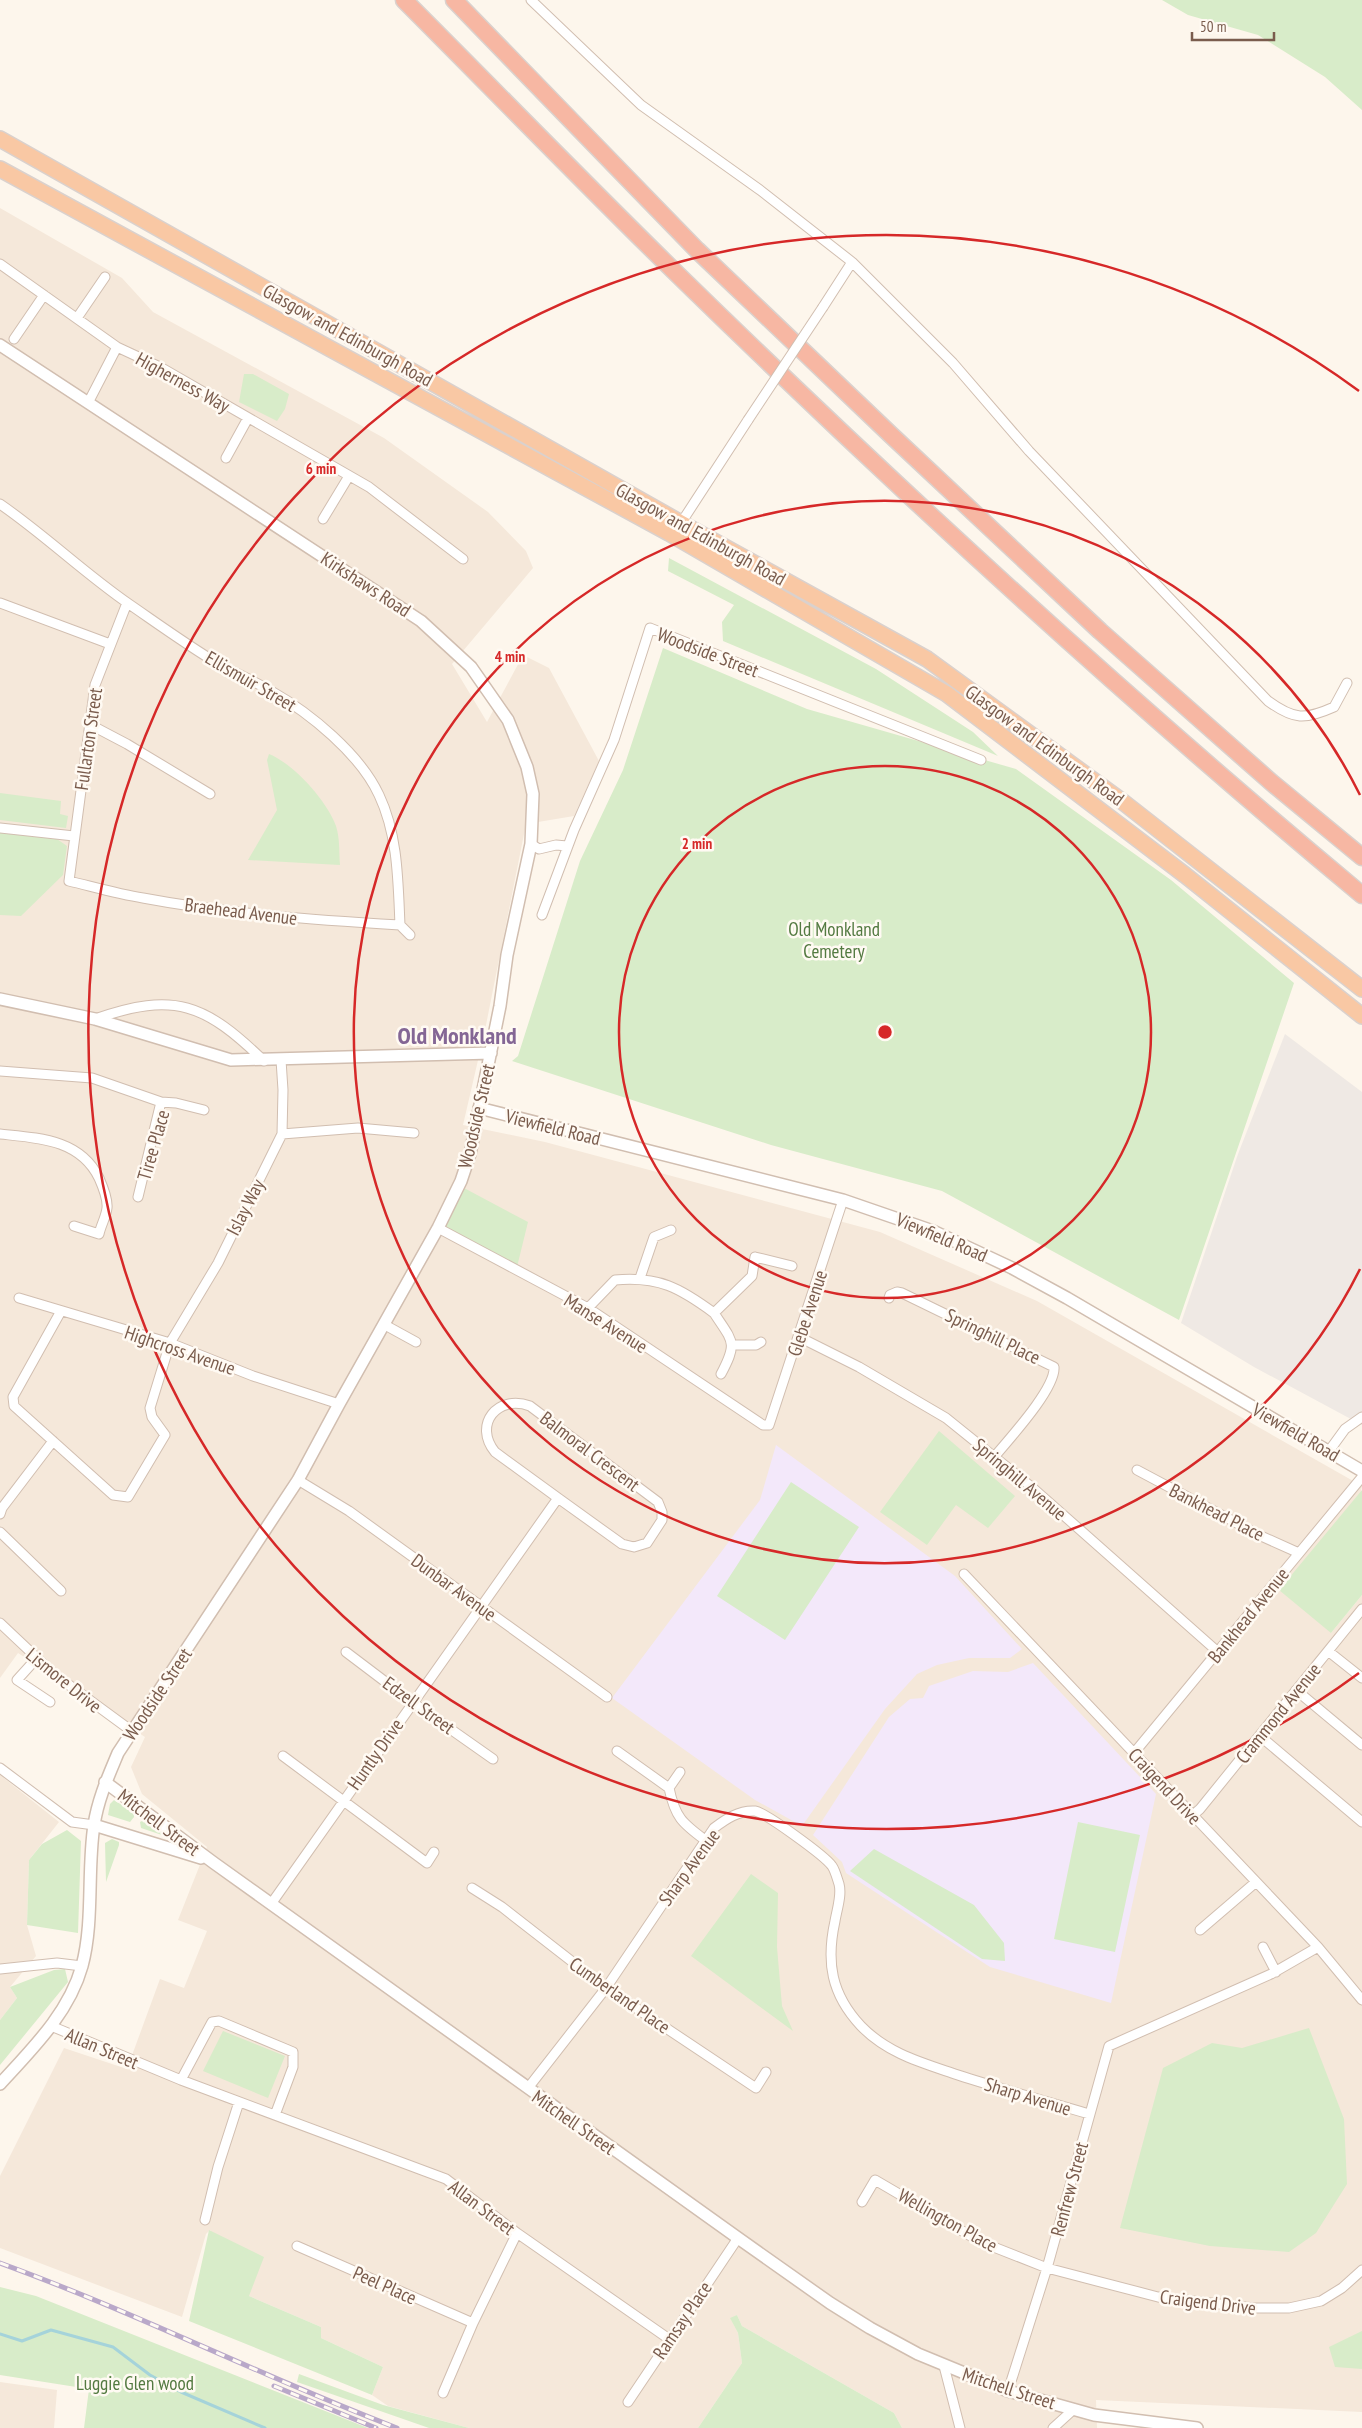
<svg xmlns="http://www.w3.org/2000/svg" width="1362" height="2428" font-family="'PT Sans Narrow',sans-serif">
	<style>
		.residential { fill: #f5e8da }
		.industrial { fill: #efe9e4 }
		.education { fill: #f3e8fa }
		.green { fill: #d8ecc9 }
		.lines { fill: none; stroke-linecap: round; stroke-linejoin: round }
		.stream { stroke: #a5d3da; stroke-width: 3 }
		.minor-casing { stroke: #d1beb0; stroke-width: 11 }
		.tertiary-casing { stroke: #d1beb0; stroke-width: 14 }
		.trunk-casing { stroke: #dad1cd; stroke-width: 18 }
		.motorway-casing { stroke: #dad1cd; stroke-width: 19 }
		.minor { stroke: #fff; stroke-width: 9 }
		.tertiary { stroke: #fff; stroke-width: 11 }
		.trunk { stroke: #f9c8a4; stroke-width: 15 }
		.motorway { stroke: #f7b7a3; stroke-width: 16 }
		.rail-casing { stroke: #b9a8c9; stroke-width: 5 }
		.rail { stroke: #fffaf3; stroke-width: 3; stroke-dasharray: 9; stroke-linecap: butt }
		.minor-bridge-casing { stroke: #d1beb0; stroke-width: 11; stroke-linecap: butt }
		.minor-bridge { stroke: #fff; stroke-width: 9 }
		.ring { fill: none; stroke: #d62828; stroke-width: 2.5 }
		.labels { text-anchor: middle; dominant-baseline: central; stroke-width: 5; stroke-linejoin: round; paint-order: stroke }
		.street-label { font-size: 19px; fill: #7a5c4d; stroke: #fffaf3 }
		.park-label { font-size: 19px; fill: #537a41; stroke: #fffaf3 }
		.district-label { font-size: 24px; font-weight: bold; fill: #846695; stroke: #fffaf3 }
		.centre { fill: #d62828; stroke: #fffaf3; stroke-width: 2.5 }
		.ring-label { font-size: 15px; text-anchor: middle; font-weight: bold; fill: #d62828; stroke: #fffaf3; stroke-width: 5; stroke-linejoin: round; paint-order: stroke }
	</style>
	<rect width="100%" height="100%" fill="#fdf6ec"/>
	<path class="residential" d="M0,208l122,70 31,34 231,126 104,74 38,39 7,17 -81,96 35,58 36,-67 26,13 50,93 -25,55 -48,8 -41,206 -22,95 82,17 335,90 157,69 325,185 -31,147 31,-38v817l-266,-12 1,28h-195l-8,-15 -152,-87 -5,-11 -6,4 7,14 4,30 -44,65h-229l-81,-22 -16,-11 11,-28 -62,-29v-11l-72,-31 -39,-66 -4,4 -24,83 -182,-69v-72l64,-128 63,21 33,-90 24,9 23,-57 -29,-11 29,-73 -65,-53 -11,-27 14,-30 -127,-84 -18,25z
		M0,1775l59,47 -30,38 -2,65 9,31 -26,31 7,11 -17,22z
		M0,2382l57,8 -3,38h-54z"/>
	<path class="industrial" d="M1285,1034l77,58v333l-108,-58 -73,-44 57,-169z"/>
	<path class="education" d="M776,1445l179,131 67,73 -12,9h-41l-32,7 -20,9 -32,35 -83,117 -47,-26 -143,-102 148,-198z
		M1033,1663l123,131 -45,209 -121,-36 -144,-94 -4,-11 -29,-27 76,-118 21,-18 13,-1 6,-12 44,-15 35,1z"/>
	<path class="green" d="M1162,0h200v110l-37,-33 -67,-42 -70,-20z
		M244,374h9l36,20 -4,15 -8,12 -38,-19z
		M669,558l207,111 97,63 25,24 -275,-115 -1,-19 12,-17 -66,-34z
		M663,648l144,61 209,60 155,111 123,103 -115,337 -237,-129 -171,-46 -259,-84 6,-5 62,-195 43,-91z
		M269,754c25,10 58,47 67,72 4,12 3,27 4,39l-92,-5 29,-50 -10,-50z
		M0,793l61,8 -1,13 8,2 -2,12 -66,-8z
		M0,832l57,7 10,7 -4,29 -42,41 -21,-1z
		M464,1188l64,34 -11,45 -74,-41z
		M939,1431l76,65 -27,32 -32,-23 -29,40 -47,-33z
		M791,1482l68,45 -74,113 -68,-44z
		M1362,1490v105l-31,38 -52,-43z
		M114,1800l20,13v4l-4,5 -22,-7 2,-11z
		M144,1820l3,1 21,16 -27,-9 -1,-6z
		M1078,1822l62,13 -25,117 -61,-13z
		M67,1830l14,11 -3,92 -51,-8 2,-65 13,-16z
		M112,1839l7,3v3l-13,37 -1,-39z
		M874,1849l100,56 30,38 1,18 -23,-2 -132,-88z
		M751,1874l27,19 -1,54 5,59 11,25 -102,-75z
		M65,1969l3,13 -68,83v-45l17,-22 -7,-11 44,-17z
		M1309,2028l35,91 3,65 -31,49 -27,19 -79,-6 -90,-18 43,-160 49,-25 30,5z
		M223,2031l62,25 -17,42 -65,-27z
		M209,2230l55,27 -15,39 72,31v11l62,29 -11,28 -183,-74z
		M0,2287l36,9 332,132h-284l5,-39 -89,-14z
		M737,2315l5,11 152,87 8,15h-204l44,-65 -4,-30 -8,-15z
		M1362,2331v38l-27,-2 -6,-20z
		M299,2374l84,31 86,23h-40l-132,-46z"/>
	<g class="lines">
		<path class="stream" d="M0,2334l22,7 29,-11 62,17 37,28 31,17 84,36"/>
		<g class="minor-casing">
			<path id="minor" d="M531,0l110,105 119,85 92,72 101,101 76,88 239,250c26,19 37,19 66,6l13,-24
				M0,264l117,83 -29,56
				M823,307l29,-45
				M77,318l28,-41
				M14,339l30,-44
				M117,347l43,20 209,120 94,72
				M226,458l22,-40
				M0,504c45,31 84,69 129,100 29,20 58,41 88,59 18,10 37,18 54,28 39,22 89,63 108,104 19,40 19,86 21,130
				M323,519l26,-43
				M681,523l67,-103
				M0,603l110,41
				M127,603l-32,82 -26,196c25,6 49,13 74,17 85,16 172,22 257,27l10,10
				M89,724l38,20 83,50
				M0,828l74,8
				M531,844l8,5 17,-4 11,1
				M542,915l32,-85 40,-90 36,-112 331,132
				M95,1019c80,-28 110,-15 169,42
				M0,1071l92,7 69,24 15,1 28,7
				M0,1134c38,4 80,5 99,44 4,9 9,21 8,30 -1,9 -6,17 -8,26l-25,-8
				M282,1134l76,-6 56,5
				M138,1197l23,-95
				M438,1228l150,80 175,117h6l74,-225
				M640,1278l14,-41 17,-7
				M19,1298l151,45 83,33 86,28
				M889,1298l1,-3 7,-3 5,1 152,74c2,21 -44,71 -59,89
				M588,1308l27,-28c44,-4 65,8 99,33l38,-37 3,-19 37,9
				M61,1311l-48,86 1,9 99,89 15,2 37,-62 -13,-18 -2,-9 20,-65 48,-80 64,-129 1,-44 -2,-30
				M714,1313c19,29 24,29 7,61
				M385,1325l31,17
				M799,1337l60,30 87,51 88,71 184,163
				M733,1345h23l5,-3
				M1329,1451l16,-22 17,-12
				M1137,1470l124,66 38,17
				M298,1480l51,31 258,186
				M0,1514l2,-6 51,-67
				M0,1532l61,59
				M964,1574l354,373 44,53
				M0,1623l54,51 79,58
				M1328,1651l34,27
				M346,1652l66,50 81,57
				M36,1659l-19,21 33,22
				M1296,1690l66,55
				M1260,1736l102,86
				M617,1751l52,37c6,29 13,35 36,52
				M1134,1753l228,-276
				M283,1756l144,107 7,-11
				M0,1768l72,54 22,3
				M669,1788l11,-16
				M1193,1815l7,-6 162,-200
				M472,1888l30,19 104,81 150,100 10,-16
				M271,1904l287,-406 -63,-46c-22,-27 2,-58 35,-46l128,96 4,10v8l-15,23 -13,4 -12,-3 -64,-46
				M1200,1930l56,-48
				M1263,1947l13,25
				M0,1969l57,-6 25,3
				M51,2026l130,54 265,99 71,54 152,106
				M181,2080l31,-58 7,-1 74,31v15l-18,48
				M528,2088l78,-100 108,-160c12,-9 25,-18 41,-17 11,2 70,45 77,55 3,4 5,12 7,18 3,11 -2,25 -4,37 -9,41 -4,73 26,105 27,28 62,37 97,49 43,14 87,26 131,39
				M862,2202l13,-22 106,62 66,26 111,29 96,11h35l32,-7 21,-13 20,-18
				M205,2220l13,-53 21,-65
				M297,2246l176,77 44,-90
				M944,2366l16,62
				M1008,2391l39,-123 62,-222 162,-72 47,-27
				M443,2393l30,-70
				M628,2402l110,-164
				M1053,2428l21,-19"/>
		</g>
		<g class="tertiary-casing">
			<path id="tertiary" d="M0,345l421,276 50,46 37,53 19,47 6,27 -2,50 -24,111 -7,51 -30,148 -9,27 -23,47 -99,176 -41,76 -180,273c-10,24 -20,46 -24,72 -7,45 0,97 -12,141 -13,47 -50,83 -82,118
				M0,999l95,20 136,41 260,-7
				M479,1108l364,92 90,31 79,37 55,30 295,173
				M105,1782l109,81 524,375 92,65 40,25 48,26 90,37 86,24 103,13
				M94,1825l107,33"/>
		</g>
		<g class="trunk-casing">
			<path id="trunk" d="M0,139l681,384 246,136 196,143 239,187
				M0,169l669,364 278,161 238,181 177,141"/>
		</g>
		<g class="motorway-casing">
			<path id="motorway" d="M404,0c90,90 179,182 270,271 221,216 450,426 688,624
				M454,0l243,250 194,185 209,196 171,151 91,75"/>
		</g>
		<use href="#minor" class="minor"/>
		<use href="#tertiary" class="tertiary"/>
		<use href="#trunk" class="trunk"/>
		<use href="#motorway" class="motorway"/>
		<g class="rail-casing">
			<path id="rail" d="M0,2263c135,49 263,114 397,165
				M274,2386l102,42"/>
		</g>
		<use href="#rail" class="rail"/>
		<g class="minor-bridge-casing">
			<path id="minor-bridge" d="M748,420l75,-113"/>
		</g>
		<use href="#minor-bridge" class="minor-bridge"/>
	</g>
	<g class="ring">
		<circle cx="885" cy="1032" r="266"/>
		<path d="M1360 1269A531 531 0 1 1 1360 795"/>
		<path d="M1359 1673A797 797 0 1 1 1359 391"/>
	</g>
	<g class="labels">
		<g class="street-label">
			<text transform="translate(348 335) rotate(29)">Glasgow and Edinburgh Road</text>
			<text transform="translate(183 382) rotate(29)">Higherness Way</text>
			<text transform="translate(701 534) rotate(29)">Glasgow and Edinburgh Road</text>
			<text transform="translate(366 584) rotate(33)">Kirkshaws Road</text>
			<text transform="translate(708 652) rotate(21)">Woodside Street</text>
			<text transform="translate(251 681) rotate(30)">Ellismuir Street</text>
			<text transform="translate(88 739) rotate(-82)">Fullarton Street</text>
			<text transform="translate(1045 745) rotate(36)">Glasgow and Edinburgh Road</text>
			<text transform="translate(241 911) rotate(7)">Braehead Avenue</text>
			<text transform="translate(476 1116) rotate(-77)">Woodside Street</text>
			<text transform="translate(553 1127) rotate(14)">Viewfield Road</text>
			<text transform="translate(153 1145) rotate(-74)">Tiree Place</text>
			<text transform="translate(245 1207) rotate(-63)">Islay Way</text>
			<text transform="translate(942 1237) rotate(23)">Viewfield Road</text>
			<text transform="translate(807 1313) rotate(-72)">Glebe Avenue</text>
			<text transform="translate(606 1323) rotate(32)">Manse Avenue</text>
			<text transform="translate(993 1336) rotate(26)">Springhill Place</text>
			<text transform="translate(180 1350) rotate(19)">Highcross Avenue</text>
			<text transform="translate(1296 1432) rotate(30)">Viewfield Road</text>
			<text transform="translate(590 1451) rotate(37)">Balmoral Crescent</text>
			<text transform="translate(1020 1479) rotate(40)">Springhill Avenue</text>
			<text transform="translate(1217 1512) rotate(27)">Bankhead Place</text>
			<text transform="translate(454 1587) rotate(36)">Dunbar Avenue</text>
			<text transform="translate(1248 1615) rotate(-51)">Bankhead Avenue</text>
			<text transform="translate(64 1680) rotate(39)">Lismore Drive</text>
			<text transform="translate(157 1694) rotate(-56)">Woodside Street</text>
			<text transform="translate(419 1705) rotate(36)">Edzell Street</text>
			<text transform="translate(1278 1713) rotate(-51)">Crammond Avenue</text>
			<text transform="translate(375 1754) rotate(-55)">Huntly Drive</text>
			<text transform="translate(1165 1786) rotate(47)">Craigend Drive</text>
			<text transform="translate(159 1822) rotate(37)">Mitchell Street</text>
			<text transform="translate(689 1867) rotate(-54)">Sharp Avenue</text>
			<text transform="translate(620 1995) rotate(35)">Cumberland Place</text>
			<text transform="translate(102 2048) rotate(23)">Allan Street</text>
			<text transform="translate(1028 2096) rotate(17)">Sharp Avenue</text>
			<text transform="translate(574 2122) rotate(35)">Mitchell Street</text>
			<text transform="translate(1069 2189) rotate(-75)">Renfrew Street</text>
			<text transform="translate(482 2207) rotate(37)">Allan Street</text>
			<text transform="translate(948 2220) rotate(29)">Wellington Place</text>
			<text transform="translate(385 2285) rotate(24)">Peel Place</text>
			<text transform="translate(1208 2302) rotate(7)">Craigend Drive</text>
			<text transform="translate(682 2320) rotate(-56)">Ramsay Place</text>
			<text transform="translate(1009 2388) rotate(18)">Mitchell Street</text>
		</g>
		<g class="park-label">
			<text x="834" y="929">Old Monkland<tspan x="834" dy="22">Cemetery</tspan></text>
			<text x="135" y="2383">Luggie Glen wood</text>
		</g>
		<g class="district-label">
			<text x="457" y="1035">Old Monkland</text>
		</g>
	</g>
	<circle cx="885" cy="1032" r="8" class="centre"/>
	<g class="ring-label">
		<text x="321" y="474">6 min</text>
		<text x="510" y="662">4 min</text>
		<text x="697" y="849">2 min</text>
	</g>
	<path d="M1192 32v8h82v-8" fill="none" stroke="#7a5c4d" stroke-width="2.5"/>
	<text x="1200" y="32" font-size="15" fill="#7a5c4d" stroke="#fffaf3" stroke-width="4" paint-order="stroke">50 m</text>
</svg>
